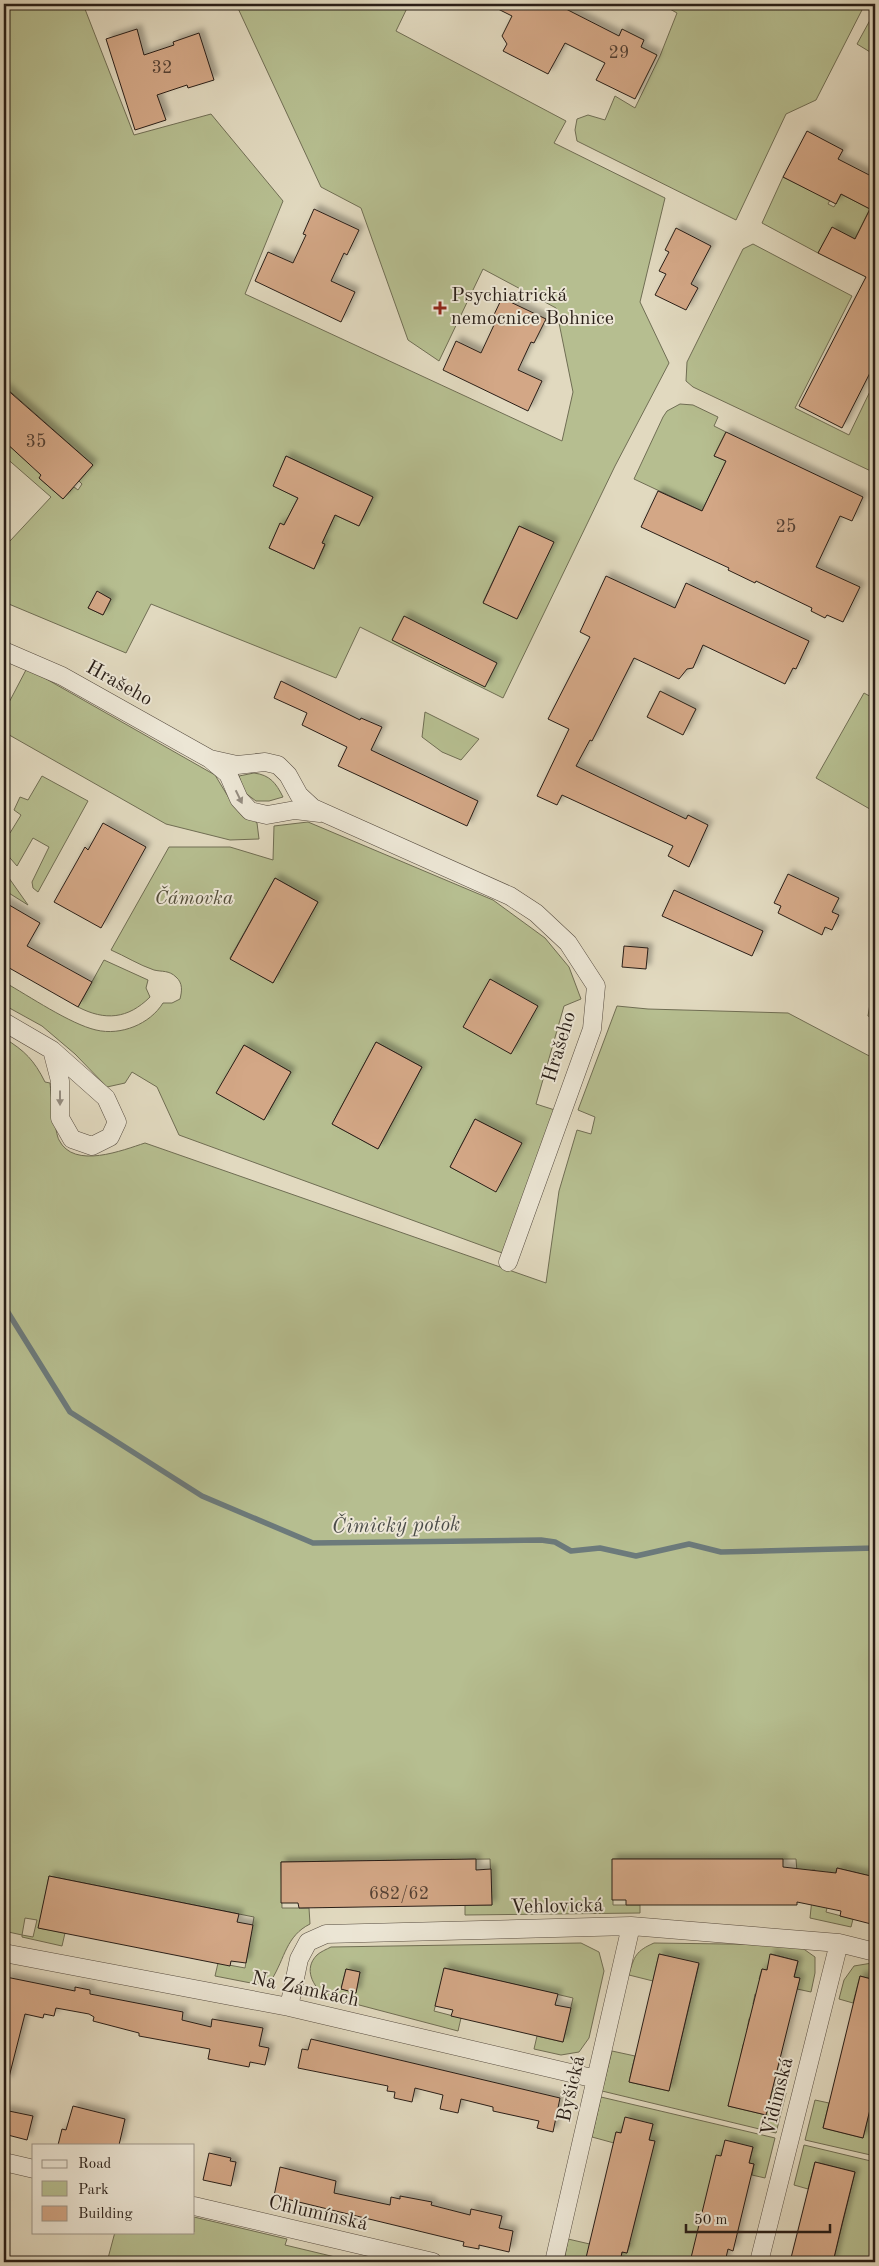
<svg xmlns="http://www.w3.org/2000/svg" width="879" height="2266" font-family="'Old Standard TT',serif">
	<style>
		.green { fill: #b6be90; stroke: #706e54; fill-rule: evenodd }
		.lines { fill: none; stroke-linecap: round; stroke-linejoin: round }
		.stream { stroke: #6c7a7b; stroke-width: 5.5 }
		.building { fill: #d3a786; stroke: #291e17; filter: url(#shadow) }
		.minor-casing { stroke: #574d41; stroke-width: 19 }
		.minor { stroke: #ece6d5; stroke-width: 18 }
		.oneway { fill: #948c80 }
		.poi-dot { fill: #8f2418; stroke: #ece6d5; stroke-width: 2 }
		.labels { text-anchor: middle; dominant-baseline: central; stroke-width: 4; stroke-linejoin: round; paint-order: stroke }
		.number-label { font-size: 18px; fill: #544033 }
		.poi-label { font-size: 20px; fill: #291e17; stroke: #ece6d5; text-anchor: start }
		.street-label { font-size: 20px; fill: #291e17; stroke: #ece6d5 }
		.park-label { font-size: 20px; font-style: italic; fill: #534e3b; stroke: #ece6d5 }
		.water-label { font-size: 21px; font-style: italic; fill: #4b4c49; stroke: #ece6d5 }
	</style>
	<defs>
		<filter id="shadow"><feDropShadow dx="4.5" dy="-4.5" stdDeviation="2.5" flood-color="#0004"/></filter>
	</defs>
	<rect width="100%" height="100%" fill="#e1d9bf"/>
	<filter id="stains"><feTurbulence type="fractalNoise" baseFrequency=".004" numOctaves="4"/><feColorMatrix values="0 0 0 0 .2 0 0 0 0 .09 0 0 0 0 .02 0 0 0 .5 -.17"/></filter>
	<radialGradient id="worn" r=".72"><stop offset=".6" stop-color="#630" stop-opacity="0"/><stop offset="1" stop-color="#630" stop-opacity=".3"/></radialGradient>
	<path class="green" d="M4,4h79l51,131 77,-21 72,87 -38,93 317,147 11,-49 -17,-84 -73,-39 -44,92 -31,-21 -47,-132 -40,-21 -85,-183h173l-13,27 170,90 -12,22 111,55 -25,104 29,61 -54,103 -112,232 -143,-71 -24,51 -185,-74 -25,49 -122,-51v-67l6,6 41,-44 -47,-41v-15l21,19 23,7 -9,11 24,21 11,-12 4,3 4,-6 -3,-3 14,-16 -89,-79zM286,456l87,41 -14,29 -24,-11 -13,28 3,2 -11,24 -45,-21 11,-24 4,1 14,-27 -24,-12zM519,526l34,16 -36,77 -34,-17zM97,592l14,7 -8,16 -15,-7z
		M661,4h204l-49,96 -30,14 -50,106 -159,-79 -2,-11 2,-11 11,-4 17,5 10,-24 20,12 25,-52 17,-43z
		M875,11v44l-18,-11z
		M783,177l47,23 -2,4 6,3 7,-13 29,15 -15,30 -23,-11 -14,25 -56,-30z
		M753,244l99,52 -57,112 54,27 26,-54v92l-182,-86 -7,-6 1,-19 56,-113z
		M680,404l13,1 25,12 -4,9 12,6 -12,24 12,5 -24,50 -68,-32 29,-62 4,-6z
		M27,668l188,107 17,28 25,20 2,16 -29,1 -64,-16 -162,-92v-20z
		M864,693l11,6v113l-59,-34z
		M425,712l54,27 -18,21 -19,-8 -20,-15z
		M254,773c16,2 22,10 29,24l-14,4h-13l-12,-9 -5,-16z
		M42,776l46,25 -50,91 -5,-4 -1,-6 17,-35 -16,-9 -16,28 -13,-15v-21l6,3 11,-18 -7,-5 6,-13 8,3z
		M308,822l185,78 52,38 24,29 12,32 -17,7 -28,98 25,8 -56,142 -326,-119 -22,-48 -25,-15 -7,11 -18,4 -32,-33 -33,-28 -38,-21v-23c25,14 66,42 92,48 25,6 54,-6 67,-27h9l8,-4c2,-8 3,-16 -4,-22 -7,-7 -14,-5 -22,-7 -15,-5 -29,-14 -43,-20l58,-103h61l43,13 1,-34zM275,878l43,24 -45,81 -43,-25zM376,1042l46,25 -44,82 -46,-25zM244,1045l47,27 -27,48 -47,-27zM475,1119l46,24 -25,48 -46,-24z
		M4,871l24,34 -24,-15z
		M104,960l44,20 -2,8 4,9c-22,22 -45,24 -72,10z
		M875,973v47l-7,-4z
		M617,1006l31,3 140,4 87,46v818l-38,-9 -11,44 27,7 -2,8 -41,-9 5,-48 -18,2 -1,-13h-183v46h27v8l-175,2v-10h27l-2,-46 -209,3 1,46h27l1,16c-24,12 -25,34 -38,55l-16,5 -41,-8 3,-13 27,5 9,-51 -205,-41 -10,52 26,5 -3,13 -40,-9v-2l-18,-4v-893c21,13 30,22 41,44l5,1c1,11 5,50 9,57 15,30 64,10 86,3l401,140 13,-92 18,-61 14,4 4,-17 -17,-7zM25,1918l12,2 -4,17 -11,-2z
		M581,1943l18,9 5,19 -15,67 -10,14 -18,3 -27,-6 3,-13 26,6 10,-44 -128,-30 -11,43 27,7 -3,13 -133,-35c-12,-10 -22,-27 -8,-41 3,-3 10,-6 14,-8zM346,1969l14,3 -4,20 -15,-3z
		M654,1943l144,2 17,12v16l-4,19 -14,-3 2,-11 -5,-1 4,-16 -27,-7 -4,16 -5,-1 -3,10 5,2 -4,14 -5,-1 -2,10 5,2 -9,13 -2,11 5,1 -9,14 -2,10 5,1 -18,50 38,9 3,-11 -5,-1 3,-15 19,5 -10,40 -174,-42 10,-40 23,5 -6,26 40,9 30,-127 -40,-10 -6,27 -24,-6c5,-19 7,-24 25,-32z
		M872,1963l3,1v16l-15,-4 -7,27 -14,-4 5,-19 10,-14z
		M875,2088v68l-70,-16 10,-40 14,3 -6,25 40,10z
		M601,2097l174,41 -10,40 -13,-3 2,-11 -5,-1 4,-16 -32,9 -31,106h-70l2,-10 5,1 3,-10 -5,-2 8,-13 21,-87 -5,-1 4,-16 -32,9 -5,-1 -2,11 -22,-6z
		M804,2145l71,17v100h-42l22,-90 -40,-10 -7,27 -14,-4z
		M194,2217l93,22 -2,6 71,17h-249l8,-30h79z
		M568,2239l26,6 -9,17h-21z"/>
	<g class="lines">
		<path class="stream" d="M4,1306l66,106 132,84 111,47 228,-3 14,2 16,9 29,-3 36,8 53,-12 32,8 154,-4"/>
	</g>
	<path class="building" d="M488,4h81l-3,5 53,27 3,-7 22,11 -3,7 16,8 -22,44 -39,-19 9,-17 -40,-20 -17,31 -45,-23 4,-7 -5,-8 10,-20z
		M137,29l7,26 30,-10 -1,-3 26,-9 15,47 -26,8 -1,-3 -30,10 9,25 -31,10 -29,-91z
		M807,131l36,19 -5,9 37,19v185l-33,65 -43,-22 67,-129 -48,-24 14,-26 23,12 15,-30 -29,-15 -5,10 -53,-27z
		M314,209l45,21 -12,25 -3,-2 -13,28 24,11 -14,30 -86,-41 13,-29 25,11 13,-28 -3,-1z
		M676,228l35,18 -20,38 7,4 -12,22 -31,-15 11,-21 -7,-3 10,-19 -4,-2z
		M502,298l44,21 -12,24 -3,-1 -13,28 24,11 -14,30 -85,-41 13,-29 25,12 13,-28 -4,-2z
		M4,387l89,78 -30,34 -24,-21 2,-3 -37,-34z
		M726,432l137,65 -11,24 -12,-5 -24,51 44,20 -17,35 -16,-7 -2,3 -14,-7 1,-3 -56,-27 -1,2 -27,-13 1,-2 -88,-41 17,-36 44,20 24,-50 -12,-5z
		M286,456l87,41 -14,29 -24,-11 -13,28 3,1 -11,25 -45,-21 11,-25 4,2 14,-27 -25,-12z
		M519,526l35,16 -37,77 -34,-16z
		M606,576l69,32 11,-25 123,58 -13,28 -3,-1 -8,16 -82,-39 -10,23 -6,1 -8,10 -45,-21 -42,83 -2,-1 -14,26 110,53 2,-4 20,10 -19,42 -21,-11 5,-10 -72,-33 -39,-18 -5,10 -20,-9 32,-67 -21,-10 42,-82 -10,-5z
		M97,591l14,8 -8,16 -15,-7z
		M404,616l93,47 -12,24 -93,-47z
		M281,681l79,39 1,-2 21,9 -11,23 107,51 -11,25 -129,-60 9,-19 -45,-22 5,-12 -33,-15z
		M660,691l36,18 -13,26 -36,-18z
		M103,823l43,24 -45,81 -47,-26 31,-55 3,3z
		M788,874l51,24 -7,14 7,3 -7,15 -7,-3 -3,8 -44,-22 3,-7 -7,-3z
		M275,878l43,24 -45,81 -43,-24z
		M674,890l89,41 -11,25 -90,-40z
		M4,902l36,21 -13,23 65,36 -14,25 -74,-42z
		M624,946l24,2 -2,21 -24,-2z
		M490,979l48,27 -27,48 -48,-27z
		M376,1042l46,25 -44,82 -46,-25z
		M244,1045l47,27 -27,48 -48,-27z
		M475,1119l47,24 -26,49 -46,-25z
		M476,1859v11l15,-1 1,36 -193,3 -1,-5h-17v-41z
		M612,1859h171v8l53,6 1,-5 38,9v48l-35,-9 1,-5 -44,-9v3h-171v-5h-14z
		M49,1876l190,38 -2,8 16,3 -7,38 -15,-2 -1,5 -192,-38z
		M659,1954l40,9 -30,128 -40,-9z
		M770,1954l28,7 -4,16 6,1 -34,137 -38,-9 34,-137 5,1z
		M444,1968l114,26 -3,11 16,3 -8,34 -112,-26 2,-6 -18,-4z
		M346,1969l14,3 -4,21 -15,-4z
		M860,1976l15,4v109l-12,49 -40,-10z
		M6,1977l69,14v-4l15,3v4l93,18 -1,8 29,7 1,-8 51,9 -4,18 10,2 -4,17 -15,-3 -1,5 -41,-8 2,-10 -71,-13v-3l-46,-12 1,-4 -5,-3 -33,-6 -2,8 -10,-2 -1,4 -18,-4 -17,67 -4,-1v-50l4,-23 -4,-1z
		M311,2039l249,59 -7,34 -16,-4 2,-7 -46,-10v-4l-32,-8 -3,14 -18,-4 3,-14 -28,-7 -3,14 -18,-4 1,-6 -8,-1 1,-5 -90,-18 4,-19 6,1z
		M73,2106l52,13 -6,26h-61l4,-16 4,1z
		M4,2110l29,6 -6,24 -23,-6z
		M625,2117l28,7 -4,16 6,1 -28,112 -5,-1 -2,10h-35l31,-130 5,1z
		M725,2140l28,7 -4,16 5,1 -21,87 -5,-2 -3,13h-35l26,-107 5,1z
		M209,2153l22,5 -1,3 6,1 -5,24 -28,-6z
		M815,2162l40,10 -13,52 -9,38h-43z
		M280,2167l56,14 -2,12 56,12 1,-8 9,2v-3l32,6 -1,3 39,10 1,-6 31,7 -3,12 14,3 -4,21 -30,-7v4l-16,-3 1,-4 -190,-46z"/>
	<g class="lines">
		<g class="minor-casing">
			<path id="minor" d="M4,651l58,25 148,83 18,15 11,25 11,12 17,4 28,-5 25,3
				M210,759l27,6 28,-3 13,3 10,10 11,20 14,13 197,88 26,17 32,30 28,43 -4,43 -84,233
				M4,1022l48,28 54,48 11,24 -7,15 -18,9 -20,-7 -12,-21v-37l-8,-31
				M4,1953l285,54 307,72
				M289,2007l10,-48 9,-17 18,-8 305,-8 208,17 36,9
				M4,2162l30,7
				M194,2206l239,56
				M554,2262l77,-336
				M759,2262l80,-319"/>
		</g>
		<use href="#minor" class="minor"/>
	</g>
	<defs><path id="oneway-solid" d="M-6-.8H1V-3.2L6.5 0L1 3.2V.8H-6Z" transform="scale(1.25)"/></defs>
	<g class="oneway">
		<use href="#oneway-solid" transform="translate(239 797) rotate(64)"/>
		<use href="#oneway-solid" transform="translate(60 1098) rotate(90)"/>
	</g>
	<path class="poi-dot" d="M437.5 300.5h5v5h5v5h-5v5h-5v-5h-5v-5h5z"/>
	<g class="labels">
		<g class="number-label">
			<text x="619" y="53">29</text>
			<text x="162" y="68">32</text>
			<text x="36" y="442">35</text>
			<text x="786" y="527">25</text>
			<text x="399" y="1894">682/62</text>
		</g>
		<g class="poi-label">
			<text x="451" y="296">Psychiatrická<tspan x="451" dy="23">nemocnice Bohnice</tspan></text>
		</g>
		<g class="street-label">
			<text transform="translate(119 684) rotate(29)">Hrašeho</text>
			<text transform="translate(560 1047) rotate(-73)">Hrašeho</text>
			<text transform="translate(557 1907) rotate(-1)">Vehlovická</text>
			<text transform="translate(305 1990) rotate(12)">Na Zámkách</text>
			<text transform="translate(572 2089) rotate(-77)">Byšická</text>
			<text transform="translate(778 2097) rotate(-76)">Vidimská</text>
			<text transform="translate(318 2214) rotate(13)">Chlumínská</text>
		</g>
		<g class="park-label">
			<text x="194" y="899">Čámovka</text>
		</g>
		<g class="water-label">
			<text transform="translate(396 1526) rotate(-1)">Čimický potok</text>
		</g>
	</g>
	<rect width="879" height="2266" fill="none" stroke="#e1d9bf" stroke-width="20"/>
	<rect x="5" y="5" width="869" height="2256" fill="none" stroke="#291e17" stroke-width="2.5"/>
	<rect x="10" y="10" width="859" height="2246" fill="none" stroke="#291e17"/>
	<rect x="32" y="2144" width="162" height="90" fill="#ece6d5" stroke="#9e9689"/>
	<rect x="42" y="2160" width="25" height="8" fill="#ece6d5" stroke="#9e9689"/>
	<text x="78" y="2168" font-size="15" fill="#291e17">Road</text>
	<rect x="42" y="2181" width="25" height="15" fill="#b6be90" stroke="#9e9689"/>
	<text x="78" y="2194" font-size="15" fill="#291e17">Park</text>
	<rect x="42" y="2206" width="25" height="15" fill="#d3a786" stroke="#9e9689"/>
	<text x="78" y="2218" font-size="15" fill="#291e17">Building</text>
	<path d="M686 2224v8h144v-8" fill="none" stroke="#291e17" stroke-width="2.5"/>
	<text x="694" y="2224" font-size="15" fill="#291e17" stroke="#ece6d5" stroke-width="4" paint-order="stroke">50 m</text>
	<rect width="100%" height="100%" filter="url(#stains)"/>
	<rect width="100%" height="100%" fill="url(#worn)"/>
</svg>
